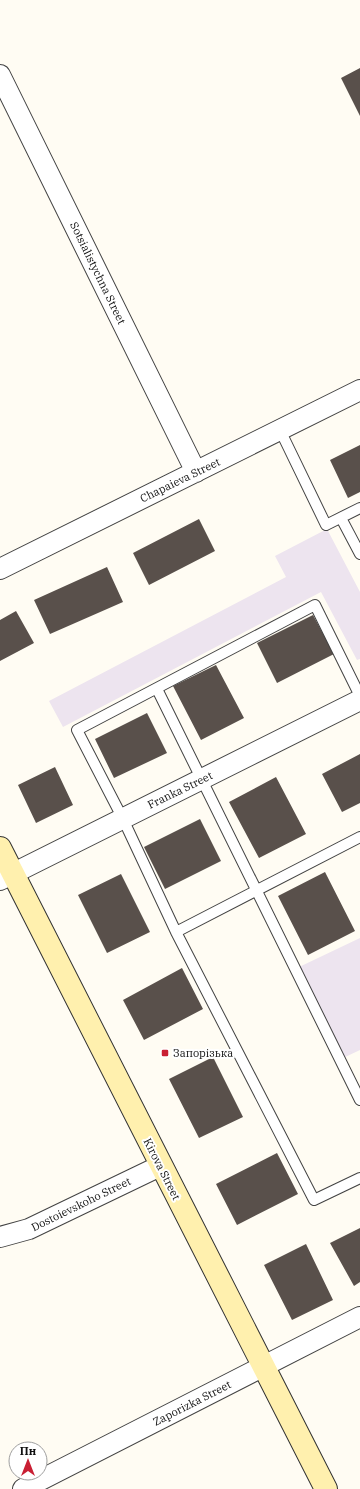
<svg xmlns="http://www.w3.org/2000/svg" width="360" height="1489" font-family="'IBM Plex Serif',serif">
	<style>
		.industrial { fill: #ede4ef }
		.building { fill: #59504b }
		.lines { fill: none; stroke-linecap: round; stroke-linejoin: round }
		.service-casing { stroke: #434343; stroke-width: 12 }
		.minor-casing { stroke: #434343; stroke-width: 22 }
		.secondary-casing { stroke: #323232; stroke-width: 24 }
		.service { stroke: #fff; stroke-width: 10 }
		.minor { stroke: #fff; stroke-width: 20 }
		.secondary { stroke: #fff0ae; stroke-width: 22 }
		.poi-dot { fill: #c91f33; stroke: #fff; stroke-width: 1.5 }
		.labels { text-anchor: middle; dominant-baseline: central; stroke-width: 4; stroke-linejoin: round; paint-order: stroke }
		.street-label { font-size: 11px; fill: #101010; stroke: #fff }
		.poi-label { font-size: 11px; fill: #101010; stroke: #fff; text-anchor: start }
	</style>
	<rect width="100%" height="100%" fill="#fffcf3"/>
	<path class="industrial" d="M327,529l33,63v67l-3,1 -36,-68 -258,135 -14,-26 237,-124 -11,-21z
		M360,938v112l-19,9 -44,-91z"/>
	<path class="building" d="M360,68v48l-19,-38z
		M360,445v47l-12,6 -18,-38z
		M199,519l16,32 -66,34 -16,-32z
		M107,567l16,35 -73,32 -16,-34z
		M16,611l18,32 -34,18v-41z
		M313,615l21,39 -57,29 -20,-40z
		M216,665l28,53 -43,22 -28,-54z
		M147,713l20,40 -53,25 -19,-39z
		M360,754v49l-18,9 -20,-38z
		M55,767l18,38 -37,18 -18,-38z
		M276,777l30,57 -47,24 -30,-56z
		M200,819l21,42 -56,28 -21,-42z
		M325,872l30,59 -47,24 -30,-59z
		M121,874l29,58 -43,21 -29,-58z
		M182,968l21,41 -59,31 -21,-40z
		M213,1057l30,60 -44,21 -30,-59z
		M277,1153l21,41 -61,31 -21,-41z
		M360,1228v54l-6,4 -24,-43z
		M306,1244l27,56 -41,20 -28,-55z"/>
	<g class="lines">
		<g class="service-casing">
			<path id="service" d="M280,430l46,95 34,-17
				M341,518l19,36
				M157,689l203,411
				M360,696l-45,-91 -238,125 46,89 53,113 138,268 46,-22
				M176,932l184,-95"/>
		</g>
		<g class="minor-casing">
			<path id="minor" d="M0,75l196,397
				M0,569l360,-179
				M0,880l360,-180
				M0,1237l29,-8 131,-63
				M23,1489l337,-172"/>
		</g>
		<g class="secondary-casing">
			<path id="secondary" d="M0,848l326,641"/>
		</g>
		<use href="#service" class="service"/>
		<use href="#minor" class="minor"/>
		<use href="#secondary" class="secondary"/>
	</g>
	<rect class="poi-dot" x="161" y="1049" width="8" height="8" rx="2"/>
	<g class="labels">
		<g class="street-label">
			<text transform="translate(98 273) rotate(64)">Sotsialistychna Street</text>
			<text transform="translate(180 480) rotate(-26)">Chapaieva Street</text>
			<text transform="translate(180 790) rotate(-26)">Franka Street</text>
			<text transform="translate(162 1169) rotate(63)">Kirova Street</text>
			<text transform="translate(81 1204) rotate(-26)">Dostoievskoho Street</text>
			<text transform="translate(192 1403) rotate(-27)">Zaporizka Street</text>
		</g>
		<g class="poi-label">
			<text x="173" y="1053">Запорізька</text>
		</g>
	</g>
	<g transform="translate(28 1461)"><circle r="19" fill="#ffffff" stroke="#9f9f9f"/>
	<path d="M0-3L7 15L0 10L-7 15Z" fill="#c91f33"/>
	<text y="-6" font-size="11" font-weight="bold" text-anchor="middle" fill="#101010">Пн</text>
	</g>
</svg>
